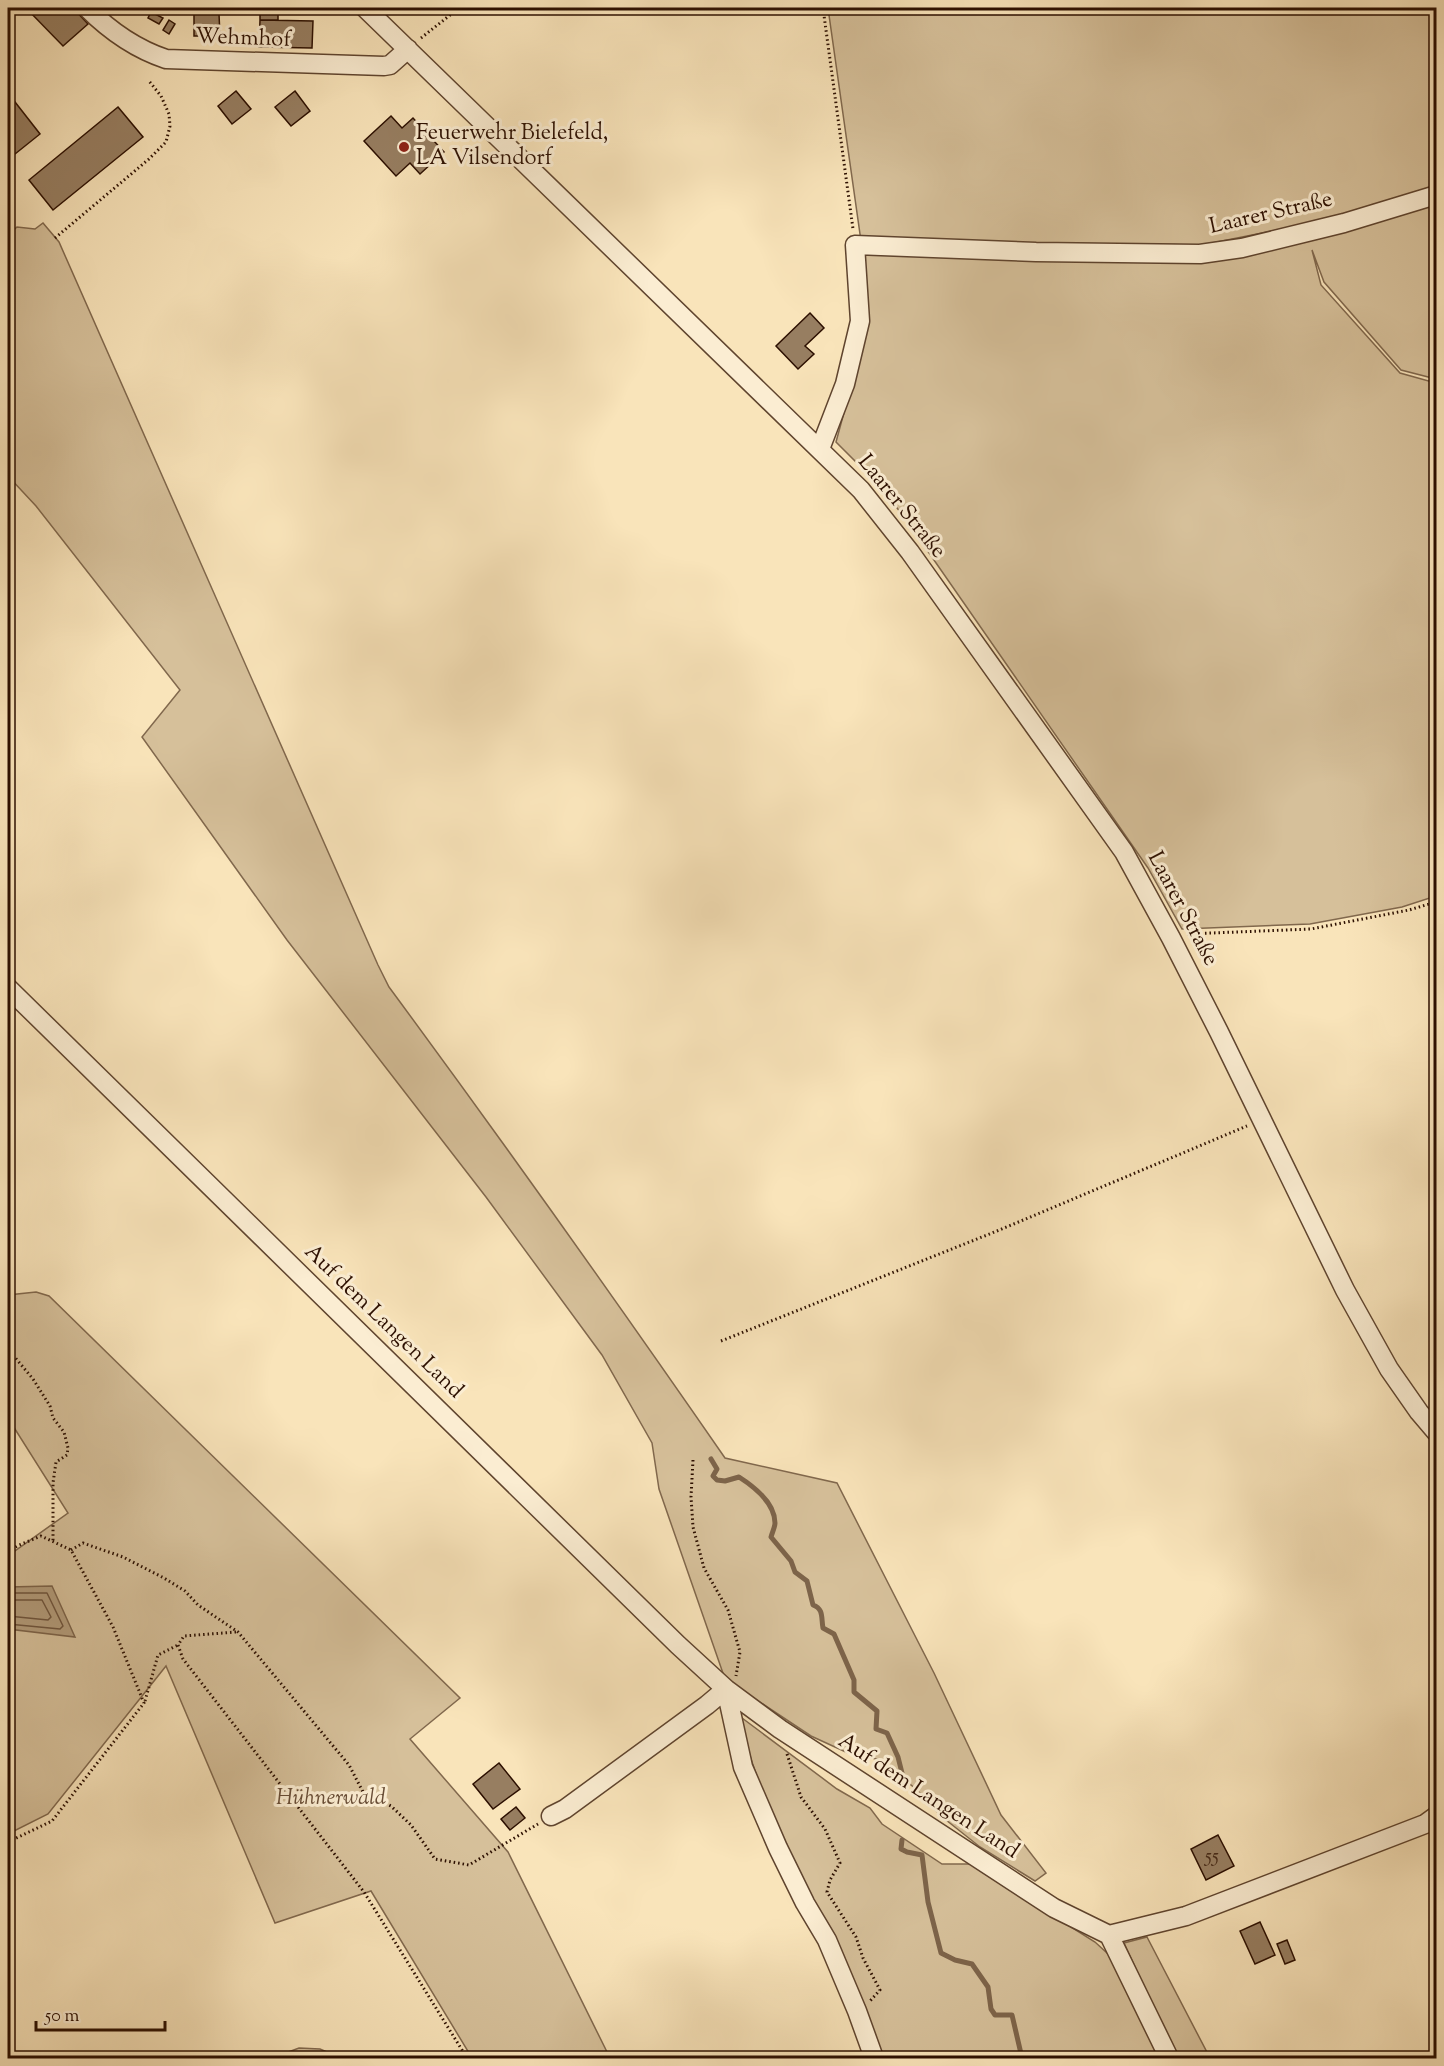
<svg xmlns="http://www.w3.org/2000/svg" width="1444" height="2066" font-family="'Sorts Mill Goudy',serif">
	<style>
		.green { fill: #d6c09a; stroke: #81684d; stroke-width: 1.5 }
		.water { fill: #b39c7b; stroke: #7d644a; stroke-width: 1.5 }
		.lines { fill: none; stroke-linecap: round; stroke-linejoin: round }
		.shore { stroke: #70563e; stroke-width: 1.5 }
		.stream { stroke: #7d644a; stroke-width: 5 }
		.building { fill: #977e61; stroke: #2c0f00; stroke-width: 1.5 }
		.minor-casing { stroke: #5f442e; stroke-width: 21 }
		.path { stroke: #2c0f00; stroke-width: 3; stroke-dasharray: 1.5 3; stroke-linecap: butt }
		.minor { stroke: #fbedd2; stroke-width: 18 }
		.poi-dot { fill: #8f2418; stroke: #fbedd2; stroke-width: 2 }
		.labels { text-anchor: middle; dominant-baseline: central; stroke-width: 6; stroke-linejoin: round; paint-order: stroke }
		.number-label { font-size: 20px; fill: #472b18 }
		.street-label { font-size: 22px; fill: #2c0f00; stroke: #fbedd2 }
		.poi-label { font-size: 22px; fill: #2c0f00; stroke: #fbedd2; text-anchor: start }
		.park-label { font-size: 22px; font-style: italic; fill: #684d36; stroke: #fbedd2 }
	</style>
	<rect width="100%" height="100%" fill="#f9e4ba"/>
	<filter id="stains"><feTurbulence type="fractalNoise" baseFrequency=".00333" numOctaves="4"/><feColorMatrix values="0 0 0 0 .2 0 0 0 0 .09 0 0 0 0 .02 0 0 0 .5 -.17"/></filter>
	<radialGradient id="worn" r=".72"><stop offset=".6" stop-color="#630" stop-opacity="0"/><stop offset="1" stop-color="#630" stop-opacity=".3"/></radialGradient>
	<path class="green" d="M828,8h608v179l-94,30 -140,28 -341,-4z
		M1436,201v178l-35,-9 -77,-88 -12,-32 9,35 79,88 36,10v513l-34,11 -92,17 -128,5 -34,-61 -246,-354 -30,-36 -36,-36 16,-59 10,-134 336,12z
		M43,223l16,19 319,723 11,22c115,156 226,312 336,471l112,25 97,190 67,142 45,58 -11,8 -55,-34 -39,-31 -24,-26 -36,-30 -33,-7 -37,-17 -86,-57 -66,-190 -7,-46 -50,-88 -116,-158 -199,-257 -145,-203 38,-47 -144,-184 -28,-30v-245l2,2 7,-6 18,2z
		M36,1292l13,4 411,402 -50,41 98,113 102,206h-138l-101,-167 -96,32 -109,-257 -118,148 -40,20v-278l60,-43 -60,-95v-123z
		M738,1715l99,74 33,19 12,16 60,40h29l124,78 24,22 43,94h-284c-51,-112 -108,-224 -140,-343z
		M1147,1937l63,121h-33l-53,-115z
		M299,2048l21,1 21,9h-69z"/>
	<path class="water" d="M52,1586l23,51 -67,-8v-42z"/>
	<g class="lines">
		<path class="shore" d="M8,1593h39l16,33 -3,3 -52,-5
			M8,1600h34l9,17 -3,3 -40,-4"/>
		<path class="stream" d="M711,1459l6,10 -4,7 4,4 8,1 14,-4c14,9 36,26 36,46 0,4 -3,10 -4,14l20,24 4,11 12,9 6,24c11,4 8,13 10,23l11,6 20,46v12l23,19 -1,18 11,4 11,24 4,16
			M902,1840l-1,9 6,3 15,3 6,47 13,51 14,7 17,4 16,23 3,22 4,6h17l10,43"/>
	</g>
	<path class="building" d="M26,8h47l15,16 -25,22z
		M115,8h16l-13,6z
		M194,8h15v6h10l1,22h-26z
		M260,8h18v12h-18z
		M151,12l12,6 -4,6 -11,-6z
		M169,20l6,4 -6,10 -6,-4z
		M260,20l53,1 -1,27 -53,-1z
		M236,91l15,18 -19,15 -14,-18z
		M295,91l15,20 -19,15 -16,-19z
		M8,93l32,41 -30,24 -2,-3z
		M118,107l25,30 -90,73 -24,-30z
		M391,116l11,12 11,-10 31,34 -24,22 -10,-11 -14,13 -32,-35z
		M810,313l14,15 -19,18 9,8 -16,15 -22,-23z
		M499,1763l21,26 -27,20 -20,-25z
		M516,1807l9,11 -15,12 -9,-11z
		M1218,1835l16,31 -28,14 -15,-31z
		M1260,1922l15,33 -20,9 -15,-33z
		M1287,1940l8,20 -10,4 -8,-20z
		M10,2050l4,8h-6v-7z"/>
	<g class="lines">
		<g class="minor-casing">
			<path id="minor" d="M87,8c22,22 49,41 79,51l218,7 6,-1 18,-16
				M365,8l496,482 49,62 214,300 47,86 48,94 126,258 44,79 30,43 17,20
				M820,449l25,-65 15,-63 -5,-76 181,7 164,2 42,-6 102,-25 92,-28
				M8,988l670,657 48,44 54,40 274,179 55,27 77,-19 239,-92 11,-8
				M726,1689l17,78 35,81 27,55 22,37 30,71 17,47
				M551,1816l14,-7 142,-104 19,-16
				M1109,1935l60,123"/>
		</g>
		<path class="path" d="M823,8l30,221
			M421,38l38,-30
			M55,238l94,-79 17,-17 4,-16 -1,-12 -8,-18 -12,-15
			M1187,934l124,-5 98,-19 27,-8
			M8,1333l5,22 20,24 17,27 3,12 11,14 4,16 -1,7 -11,7 -3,21v58
			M721,1341l276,-110 250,-105
			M693,1460l-2,37 2,30 11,41 24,42 12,42 -4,24
			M71,1550l12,-7 40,14 41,21 21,13 13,14 40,27 111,133 14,27 28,14 20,19 24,34 34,6 69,-41
			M8,1552l9,-6 24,-10 30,14 42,77 31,76 -92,118 -44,21
			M236,1632l-52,4 -6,9 5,14 181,233 103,166
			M145,1701l13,-46 20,-10
			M787,1754l14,43 24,32 15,34 -10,17 -3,12 29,45 7,21 17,32 -10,11"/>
		<use href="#minor" class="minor"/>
	</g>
	<circle class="poi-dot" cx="404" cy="147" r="6"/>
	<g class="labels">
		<g class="number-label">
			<text x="1212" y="1857">55</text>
		</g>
		<g class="street-label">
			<text transform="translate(243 39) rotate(2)">Wehmhof</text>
			<text transform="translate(1271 214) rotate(-13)">Laarer Straße</text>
			<text transform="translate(901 507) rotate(51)">Laarer Straße</text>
			<text transform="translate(1182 909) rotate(62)">Laarer Straße</text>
			<text transform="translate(383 1322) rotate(44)">Auf dem Langen Land</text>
			<text transform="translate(928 1797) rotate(33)">Auf dem Langen Land</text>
		</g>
		<g class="poi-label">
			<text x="416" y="134">Feuerwehr Bielefeld,<tspan x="416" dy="25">LA Vilsendorf</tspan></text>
		</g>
		<g class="park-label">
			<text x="331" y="1799">Hühnerwald</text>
		</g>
	</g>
	<rect width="1444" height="2066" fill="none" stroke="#f9e4ba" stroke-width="30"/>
	<rect x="9" y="9" width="1426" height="2048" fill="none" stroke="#2c0f00" stroke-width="3"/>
	<rect x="15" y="15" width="1414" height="2036" fill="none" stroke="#2c0f00" stroke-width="1.5"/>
	<path d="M36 2021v9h129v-9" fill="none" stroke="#2c0f00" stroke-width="3"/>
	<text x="45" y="2021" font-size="18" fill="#2c0f00" stroke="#fbedd2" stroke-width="4.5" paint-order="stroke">50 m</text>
	<rect width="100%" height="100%" filter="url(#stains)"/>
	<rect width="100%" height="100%" fill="url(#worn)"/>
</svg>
